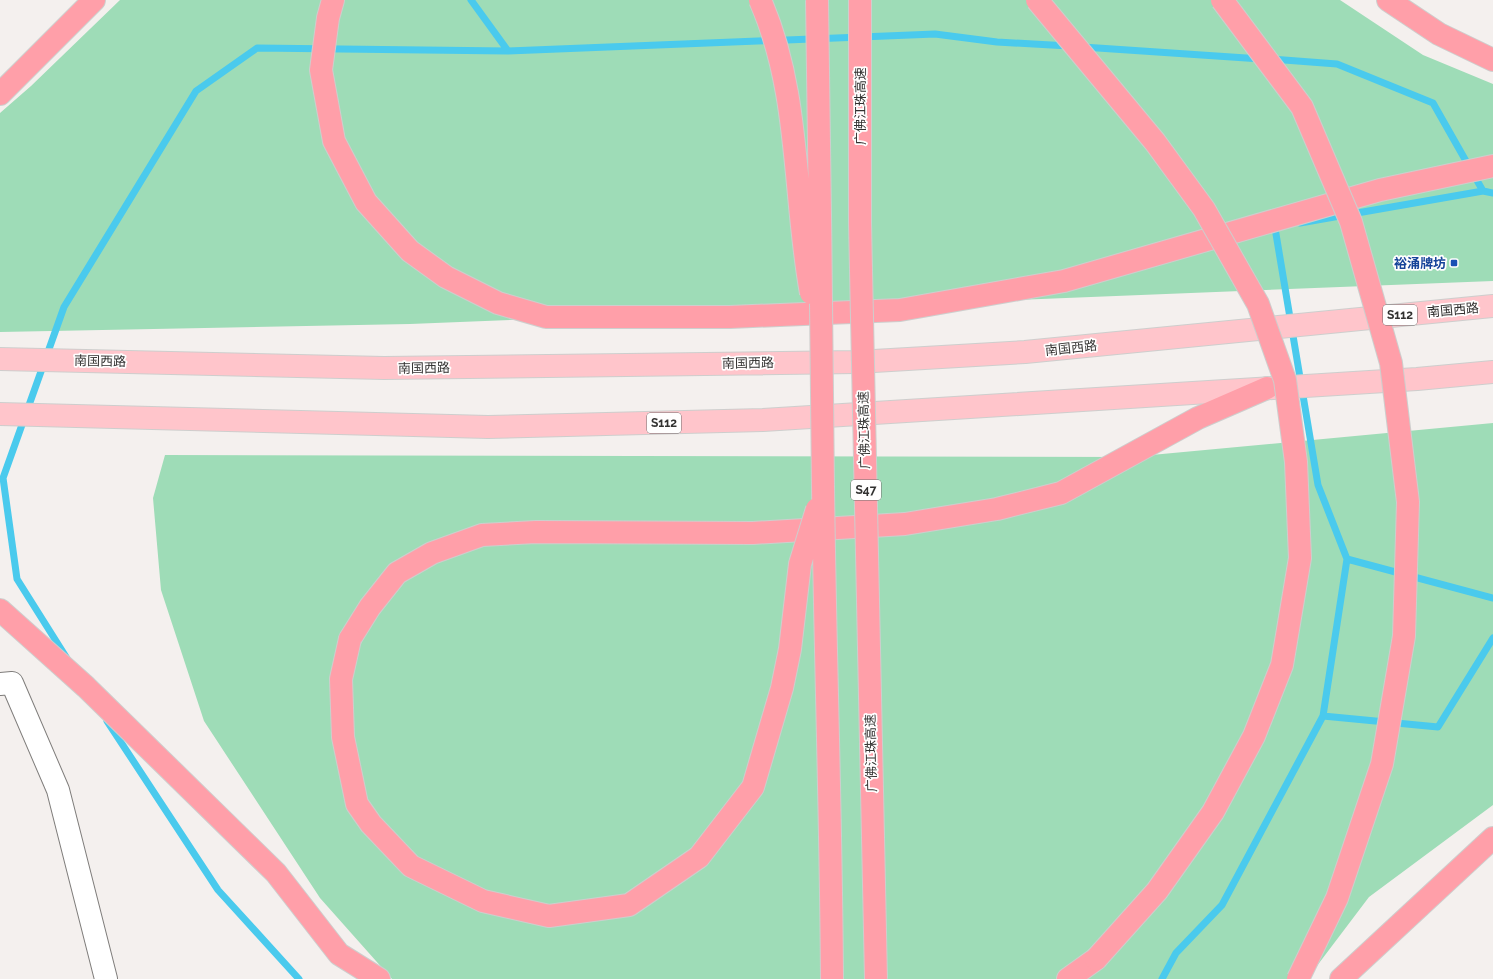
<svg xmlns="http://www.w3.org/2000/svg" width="1493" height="979" font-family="Raleway,'Noto Sans SC',sans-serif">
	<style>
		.green { fill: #9edcb7 }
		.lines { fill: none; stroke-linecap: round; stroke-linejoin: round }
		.stream { stroke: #4acaed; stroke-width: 7 }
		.minor-casing { stroke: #7f7d7b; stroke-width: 24 }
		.major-casing { stroke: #cececd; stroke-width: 24 }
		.highway-casing { stroke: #cececd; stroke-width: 24 }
		.minor { stroke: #fff; stroke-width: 22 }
		.major { stroke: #ffc5cb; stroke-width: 22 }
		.highway { stroke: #ff9fa9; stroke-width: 22 }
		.highway-bridge-casing { stroke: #cececd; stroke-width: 24; stroke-linecap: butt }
		.highway-bridge { stroke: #ff9fa9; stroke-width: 22 }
		.transit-dot { fill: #1a4fb4; stroke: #fffefe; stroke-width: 1.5 }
		.labels { text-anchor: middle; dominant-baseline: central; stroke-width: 3.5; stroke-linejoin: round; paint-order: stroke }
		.shield { fill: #fffefe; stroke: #706e6e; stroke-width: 1 }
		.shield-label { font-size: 12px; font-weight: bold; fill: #323130 }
		.street-label { font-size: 13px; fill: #323130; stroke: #fffefe }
		.transit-label { font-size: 13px; font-weight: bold; fill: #164399; stroke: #fffefe; text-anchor: end }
	</style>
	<rect width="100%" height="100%" fill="#f4f0ee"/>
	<path class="green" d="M120,0h1220l83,55 70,29v197l-1083,43 -410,8v-219l31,-27z
		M1493,423v382l-124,92 -62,82h-915l-72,-81 -116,-177 -43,-131 -8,-92 12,-43 965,2z"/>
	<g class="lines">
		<path class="stream" d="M471,0l37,51 427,-17 62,8 72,4
			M1083,47l178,12
			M1271,59l66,5 96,39 50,88 10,2
			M1300,223l183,-32
			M1280,227l-5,1 43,257 29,74 146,39
			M68,660l-51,-81 -14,-101 61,-171 132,-216 61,-43 251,3
			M1323,716l24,-157
			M107,721l111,169 81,89
			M1162,979l14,-26 46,-48 101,-189 115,11 55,-89"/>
		<g class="minor-casing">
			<path id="minor" d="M0,684l12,-1 46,107 48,189"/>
		</g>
		<g class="major-casing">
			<path id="major" d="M0,359l384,9 473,-6 168,-10 468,-46
				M0,414l488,13 275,-7 654,-41 76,-7"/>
		</g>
		<g class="highway-casing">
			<path id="highway" d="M333,0l-5,18 -7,52 13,71 32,61 44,49 36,26 52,26 48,14h184l170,-7 164,-29 316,-91 113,-24
				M1388,0l51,34 54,26
				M0,94l94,-94
				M0,610l86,77 190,186 63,81 40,25
				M350,639l20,-32 27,-34 35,-20 50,-18 54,-3 217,1 152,-9 92,-15 64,-16 137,-75 69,-30
				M1068,979l28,-20
				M1341,979l152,-141"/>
		</g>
		<use href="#minor" class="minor"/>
		<use href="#major" class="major"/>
		<use href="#highway" class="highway"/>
		<g class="highway-bridge-casing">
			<path id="highway-bridge" d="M760,0c41,93 33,195 51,293
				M817,0c3,162 4,325 6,487 2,164 8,328 9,492
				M860,0v223l16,756
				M1037,0l118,142 49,67 54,95 27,76 11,82 4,96 -18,107 -28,71 -41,76 -56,79 -61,68
				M1222,0l80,107 49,115 40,141 17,139 -4,134 -22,128 -45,134 -39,81
				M350,639l-9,40 2,58 14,67 14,20 40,42 72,35 66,15 80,-11 70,-48 54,-70 29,-99 8,-39 10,-85 17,-55"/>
		</g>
		<use href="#highway-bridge" class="highway-bridge"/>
	</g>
	<rect class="transit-dot" x="1450" y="259" width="8" height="8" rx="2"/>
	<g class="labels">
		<g class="shield">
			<rect x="1383" y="305" width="34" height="20" rx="3"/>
			<rect x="647" y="413" width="34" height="20" rx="3"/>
			<rect x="851" y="480" width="30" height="20" rx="3"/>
		</g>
		<g class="shield-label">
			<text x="1400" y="315">S112</text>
			<text x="664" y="423">S112</text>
			<text x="866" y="490">S47</text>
		</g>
		<g class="street-label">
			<text transform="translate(860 106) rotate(-90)">广佛江珠高速</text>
			<text transform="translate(1453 310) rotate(-5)">南国西路</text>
			<text transform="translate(1071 348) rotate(-6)">南国西路</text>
			<text transform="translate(100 361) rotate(1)">南国西路</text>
			<text transform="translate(748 363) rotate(-1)">南国西路</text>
			<text transform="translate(424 368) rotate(-1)">南国西路</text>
			<text transform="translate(864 430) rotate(-91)">广佛江珠高速</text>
			<text transform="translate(871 753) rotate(-91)">广佛江珠高速</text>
		</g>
		<g class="transit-label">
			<text x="1446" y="263">裕涌牌坊</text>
		</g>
	</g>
</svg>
